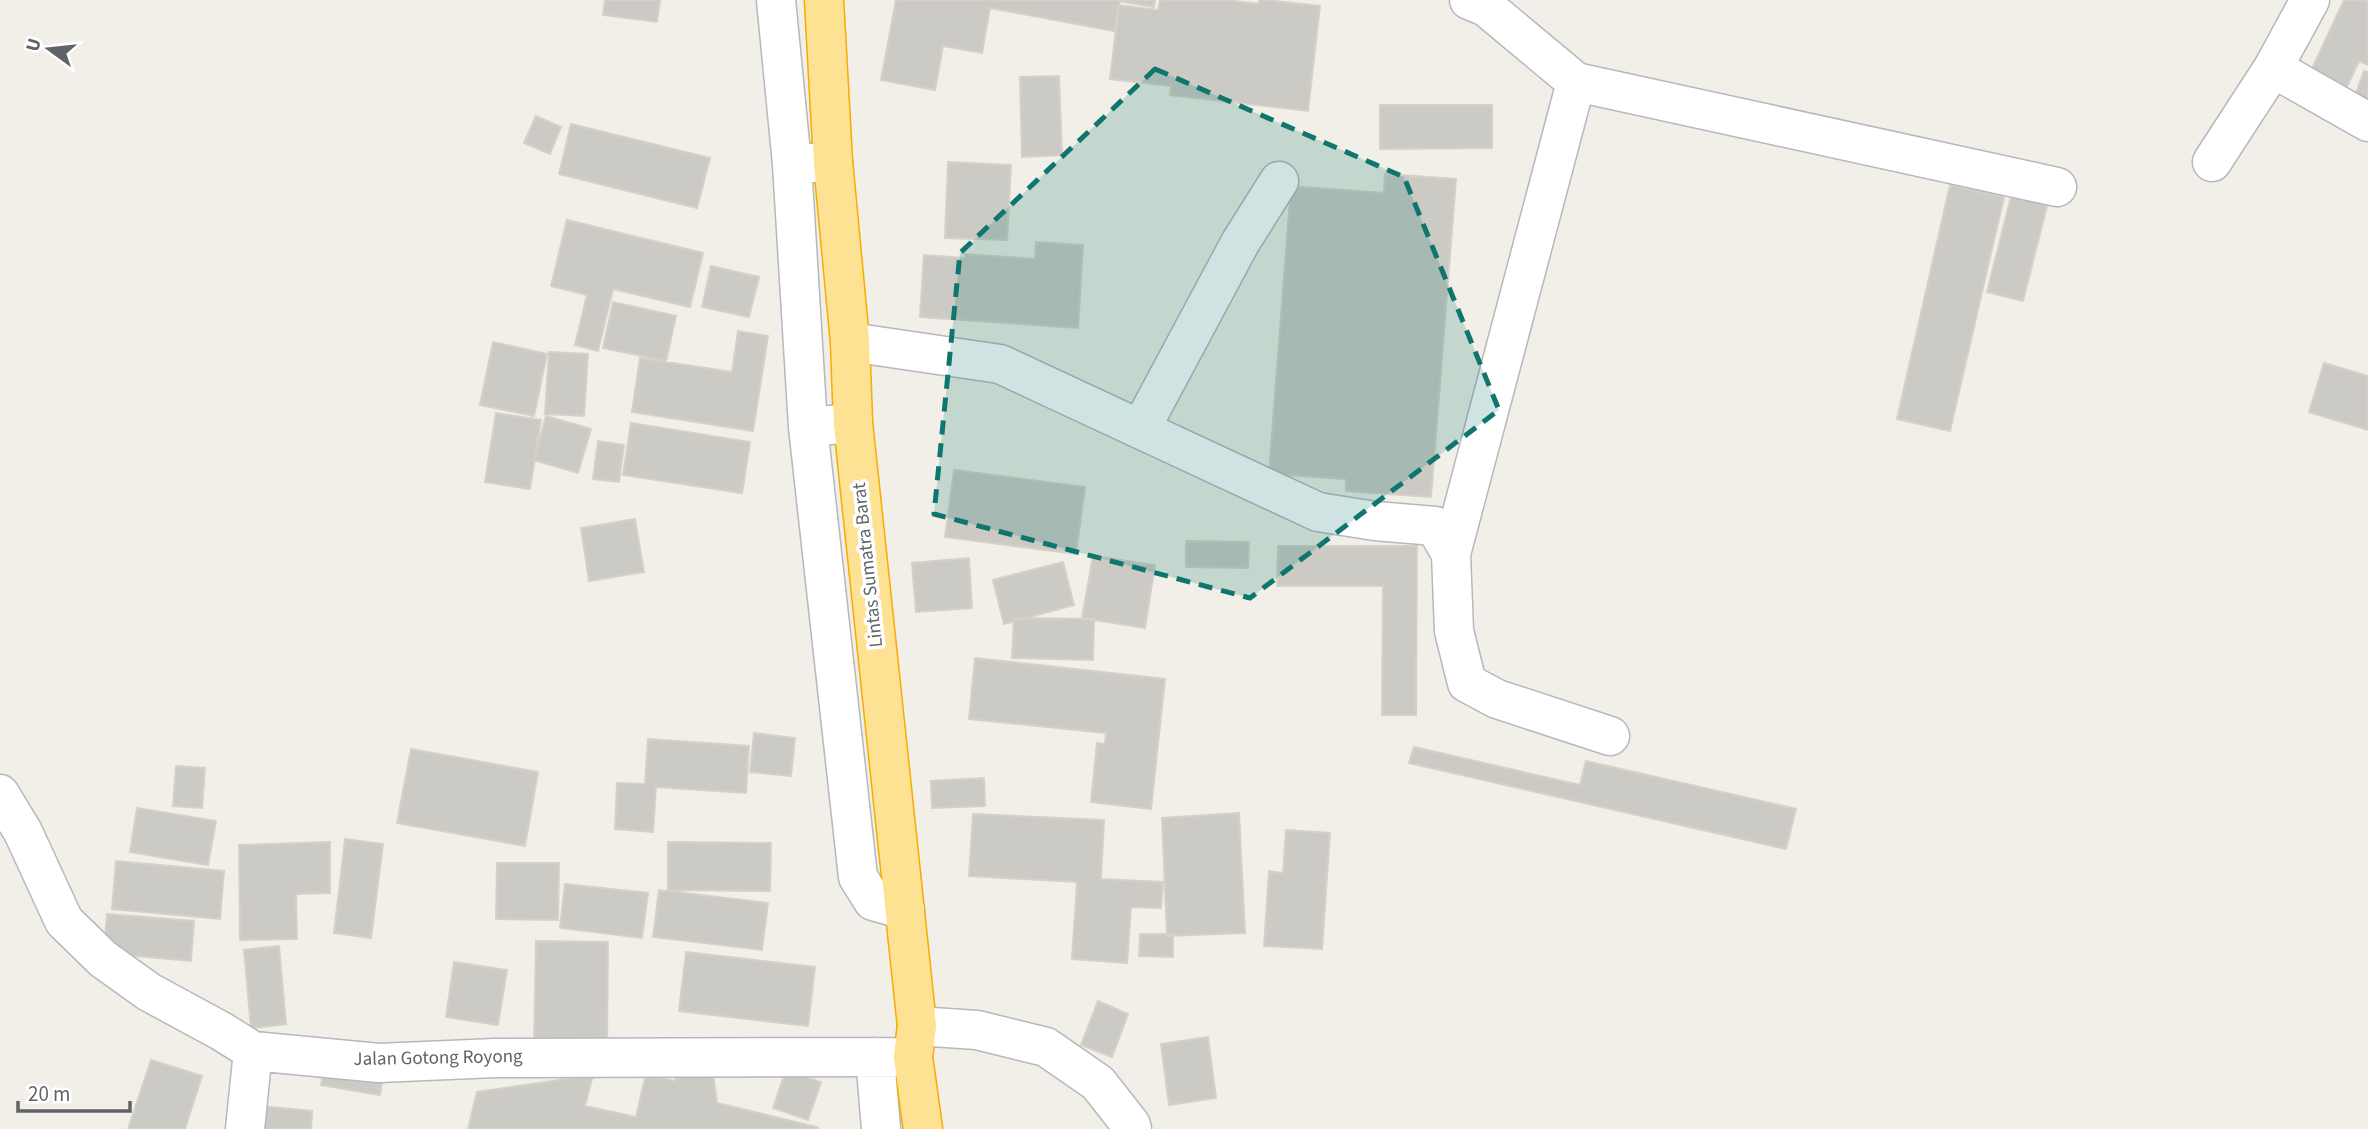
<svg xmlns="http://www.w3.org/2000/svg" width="2368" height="1129" font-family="'Source Sans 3',sans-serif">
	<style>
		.building { fill: #cccac5; stroke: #d6d1c6; stroke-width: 2 }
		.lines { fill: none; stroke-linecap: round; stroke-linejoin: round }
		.minor-casing { stroke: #b5b8bc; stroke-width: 41 }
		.highway-casing { stroke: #f9ab00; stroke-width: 41 }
		.minor { stroke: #fff; stroke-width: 38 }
		.highway { stroke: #fde293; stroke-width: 38 }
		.marked { fill: #0f766e; fill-opacity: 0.2; stroke: #0f766e; stroke-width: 5; stroke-dasharray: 14 9; stroke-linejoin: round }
		.labels { text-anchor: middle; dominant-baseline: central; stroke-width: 7; stroke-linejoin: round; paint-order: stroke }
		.street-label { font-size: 19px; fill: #5f6368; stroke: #fff }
	</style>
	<rect width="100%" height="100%" fill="#f1efe8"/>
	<path class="building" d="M605,0h55l-3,22 -54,-7z
		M896,0h259l-1,7 -34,-6 -6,30 -124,-23 -8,45 -39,-7 -8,44 -54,-10z
		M1160,0h65l34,4v-4h7l54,6 -12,105 -138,-16 1,-9 -61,-7 9,-74 39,5z
		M2344,0h24v65l-9,-4 -12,26 -35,-18z
		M2364,71l4,1v33l-14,-6z
		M1059,76l3,79 -40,2 -2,-80z
		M1380,105h112v43l-112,1z
		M536,116l25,11 -11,27 -26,-11z
		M571,124l139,34 -13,50 -138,-34z
		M948,162l63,3 -4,75 -62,-2z
		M1385,174l71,5 -25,318 -85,-6v-12l-77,-5 22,-288 93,7z
		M1950,185l54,12 -54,234 -53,-12z
		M2013,189l36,9 -26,103 -36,-9z
		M567,220l136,33 -13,54 -77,-18 -15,62 -23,-6 12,-50 -36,-9z
		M1036,242l47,3 -5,83 -158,-11 4,-62 41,3v-4l70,5z
		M711,266l48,11 -10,40 -47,-10z
		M613,302l63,14 -10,45 -63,-13z
		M738,331l30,5 -15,95 -121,-19 8,-54 92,14z
		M493,342l54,12 -13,62 -54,-11z
		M549,352l39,2 -4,62 -39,-2z
		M2324,363l44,13v54l-59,-18z
		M496,413l45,7 -11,69 -45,-7z
		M546,416l45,13 -13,44 -44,-13z
		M631,423l119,19 -8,51 -119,-18z
		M598,441l26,4 -5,37 -26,-3z
		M954,470l131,17 -9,67 -131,-17z
		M635,519l9,53 -55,9 -8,-53z
		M1186,541l63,1 -1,26 -62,-1z
		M1278,546h139l-1,169h-34l1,-129h-106z
		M1093,556l62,9 -10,63 -63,-10z
		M969,558l3,50 -56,4 -4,-49z
		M1063,562l11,43 -70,19 -11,-44z
		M1014,618l80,1 -1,41 -81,-2z
		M975,658l190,21 -14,130 -60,-7 6,-59 8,1 1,-11 -137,-14z
		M754,733l41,5 -4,38 -41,-4z
		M648,739l101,7 -3,47 -90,-6 -3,45 -38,-3 2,-46 28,1z
		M1414,747l166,38 6,-24 210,48 -10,40 -377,-86z
		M411,749l127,23 -13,74 -128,-23z
		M176,766l29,2 -3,40 -29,-2z
		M984,778l1,28 -53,2 -1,-27z
		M137,808l79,13 -8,44 -78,-13z
		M1239,813l6,120 -78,3 -5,-118z
		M973,814l131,6 -3,59 62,3 -2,26 -30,-1 -4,56 -55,-4 5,-77 -108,-6z
		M1286,830l44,3 -8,116 -58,-3 5,-75 14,2z
		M345,839l38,5 -12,94 -37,-5z
		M330,842v51l-34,1 1,45 -57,1 -1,-95z
		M668,842l103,1 -1,48 -102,-1z
		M116,861l108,10 -4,48 -108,-10z
		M497,863h62l-1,57 -62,-1z
		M565,884l83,9 -6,45 -82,-10z
		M659,890l109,13 -6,47 -109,-13z
		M107,914l87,7 -3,40 -87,-8z
		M1140,934h33v23l-34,-1z
		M536,941l72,1 -1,102 -73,-1z
		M279,946l7,78 -35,4 -7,-78z
		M686,952l129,15 -7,59 -129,-15z
		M454,962l53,8 -9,55 -52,-8z
		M1098,1001l30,13 -16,43 -31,-12z
		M1208,1037l8,61 -47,7 -8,-61z
		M151,1060l51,16 -17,53h-57z
		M326,1060l58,10 -4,25 -59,-10z
		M678,1066l35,8 4,29 100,24 1,2h-350l9,-37 116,-17 -8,31 51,11 10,-43 29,7z
		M786,1070l35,12 -13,38 -35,-12z
		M261,1106l51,5 -1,18h-52z"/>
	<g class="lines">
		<g class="minor-casing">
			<path id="minor" d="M776,0l16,164
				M1469,0l17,7 90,75 481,105
				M2273,68l95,54
				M2212,162l61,-94 37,-68
				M850,342l150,22 318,148 57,9 60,5 16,28 3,77 13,52 30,16 113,37
				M853,423l-45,4 50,450 15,24 32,9
				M808,427l-16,-263 41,-2
				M1141,428l99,-185 39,-62
				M1451,554l125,-472
				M0,794l23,38 41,89 39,38 46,33 72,39 32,20 126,12 116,-5 418,-1
				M917,1026l60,4 69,17 52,36 33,42 1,4
				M875,1057l6,72
				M245,1129l8,-78"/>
		</g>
		<g class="highway-casing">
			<path id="highway" d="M824,0l9,162 17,180 3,81 64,603 -4,31 10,72"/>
		</g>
		<use href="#minor" class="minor"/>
		<use href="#highway" class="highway"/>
	</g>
	<path class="marked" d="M1155,69l249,108 95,233 -249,188 -316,-84 26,-261z"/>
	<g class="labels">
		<g class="street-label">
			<text transform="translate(868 565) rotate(-96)">Lintas Sumatra Barat</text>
			<text transform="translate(438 1058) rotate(-1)">Jalan Gotong Royong</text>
		</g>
	</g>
	<g transform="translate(49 49) rotate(285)" stroke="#ffffff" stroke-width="5" paint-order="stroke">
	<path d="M0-5L12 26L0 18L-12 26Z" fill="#5f6368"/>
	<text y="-10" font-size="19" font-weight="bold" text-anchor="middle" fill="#5f6368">U</text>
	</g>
	<path d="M18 1101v10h112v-10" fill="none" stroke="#5f6368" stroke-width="3.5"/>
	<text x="28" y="1101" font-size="21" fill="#5f6368" stroke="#ffffff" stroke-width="5" paint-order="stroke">20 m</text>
</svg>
